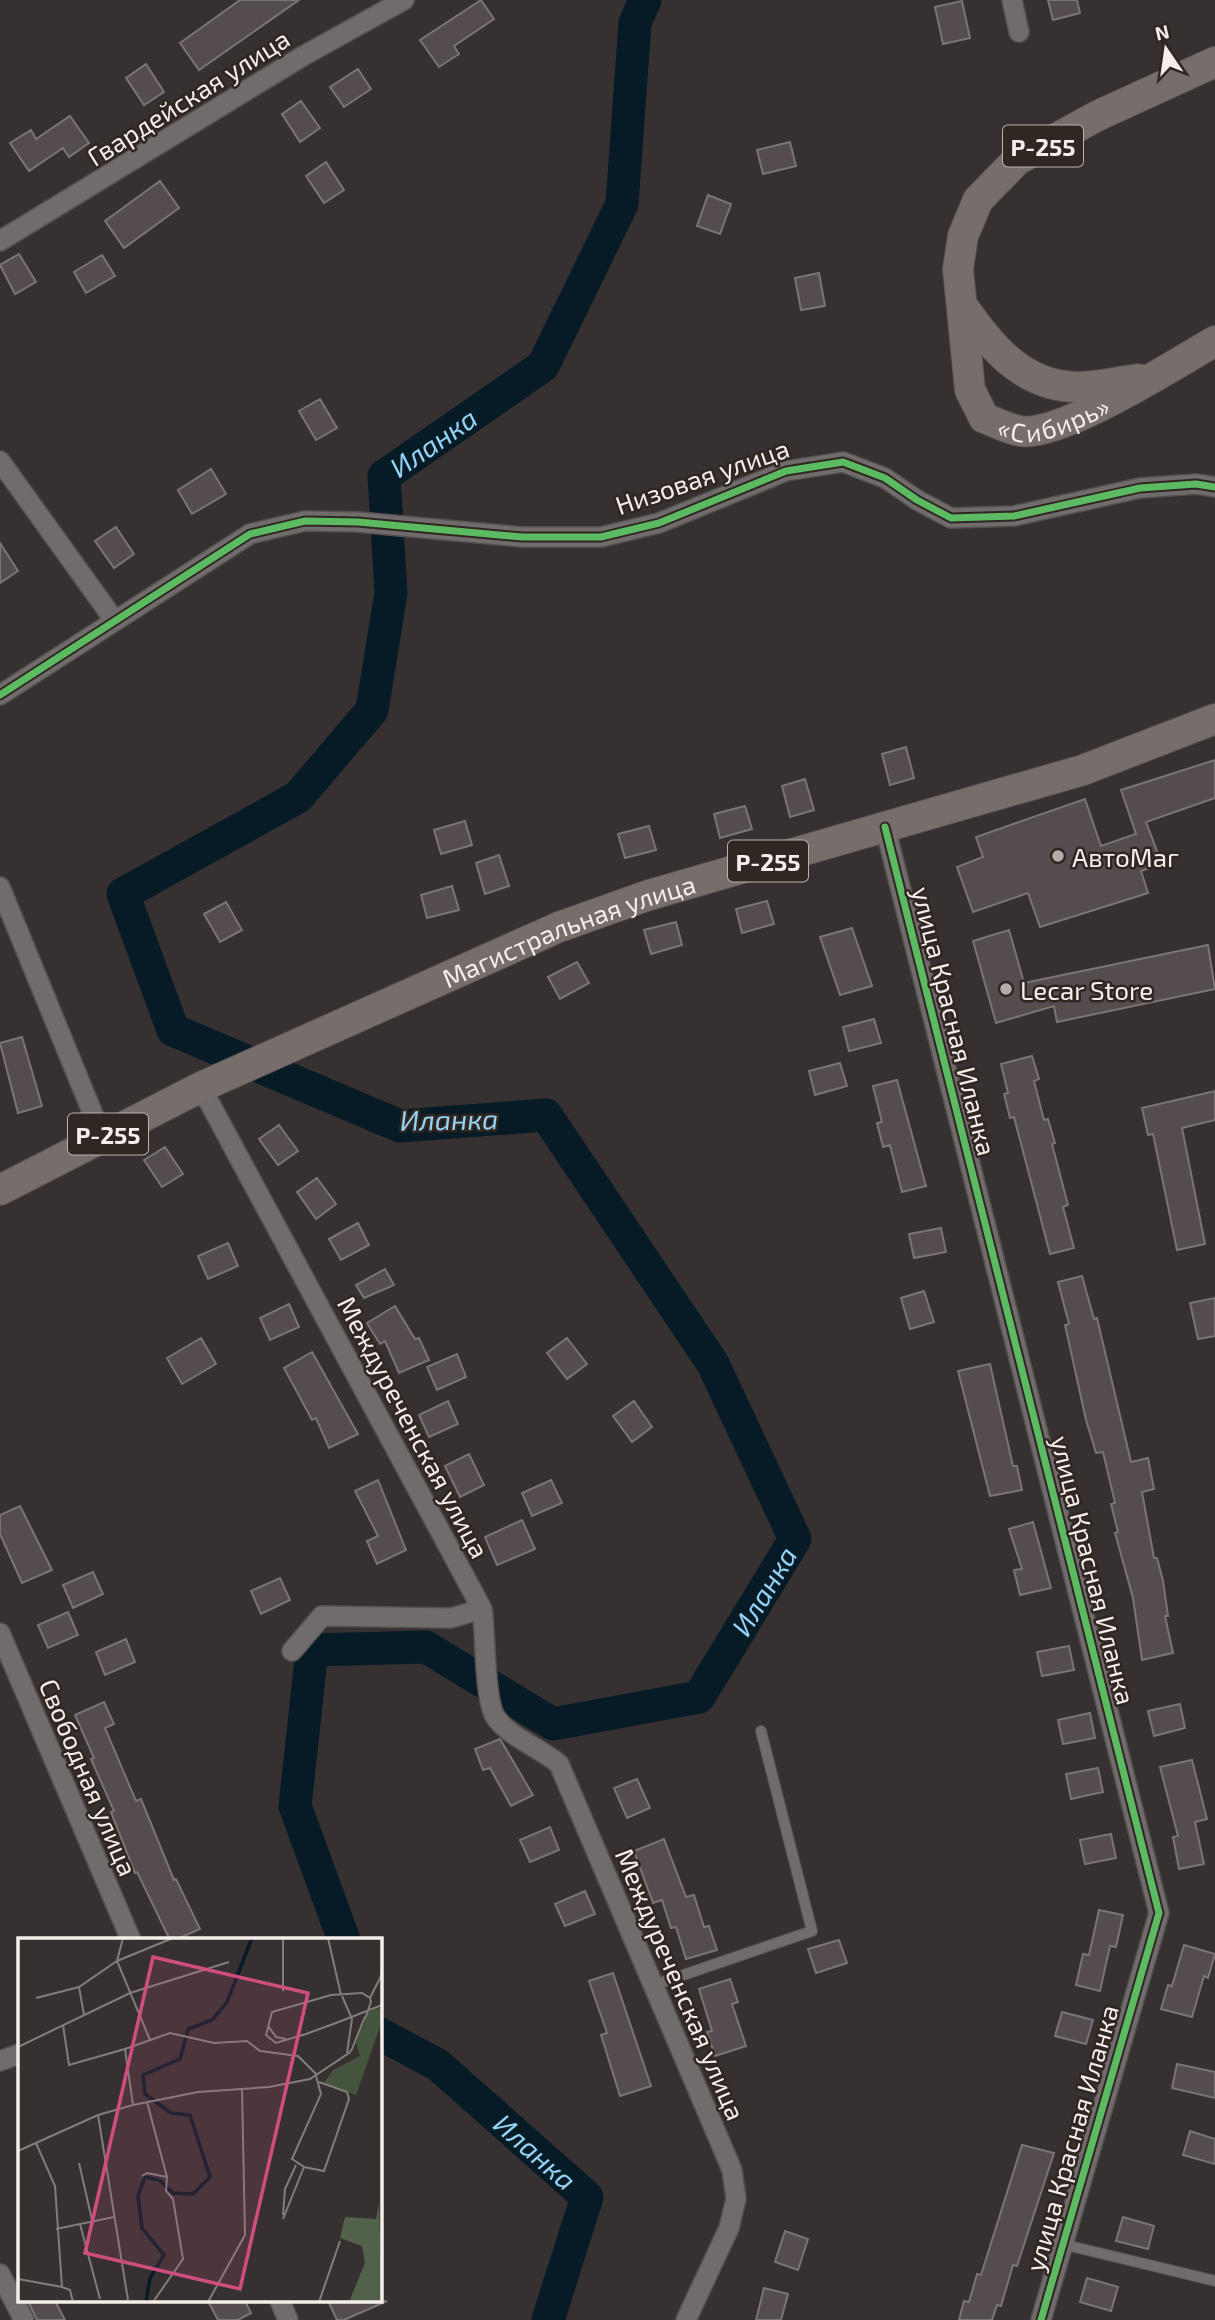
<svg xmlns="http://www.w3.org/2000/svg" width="1215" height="2320" font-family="'Exo 2',sans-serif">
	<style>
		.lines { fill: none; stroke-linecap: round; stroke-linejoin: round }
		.river { stroke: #061b26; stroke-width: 33 }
		.building { fill: #554c50; stroke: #797475; stroke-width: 2 }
		.lane-casing { stroke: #55504f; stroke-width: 12 }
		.street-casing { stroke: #55504f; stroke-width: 22 }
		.primary-casing { stroke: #55504f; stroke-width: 32 }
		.lane { stroke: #706c6b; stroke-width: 10 }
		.street { stroke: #706c6b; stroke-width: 19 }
		.primary { stroke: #776e6c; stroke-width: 30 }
		.cycleway-casing { stroke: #302622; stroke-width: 11 }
		.cycleway { stroke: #5cba63; stroke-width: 7 }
		.poi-dot { fill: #b2acaa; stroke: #302622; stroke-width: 2.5 }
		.labels { text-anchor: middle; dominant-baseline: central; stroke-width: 5; stroke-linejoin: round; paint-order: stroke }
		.shield { fill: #302622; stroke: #bab2af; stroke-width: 2 }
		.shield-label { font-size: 24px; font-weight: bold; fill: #f5eeeb }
		.street-label { font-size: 26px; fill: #f5eeeb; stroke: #302622 }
		.poi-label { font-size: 26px; fill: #f5eeeb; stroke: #302622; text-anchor: start }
		.water-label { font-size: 28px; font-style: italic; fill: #94d3f5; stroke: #302622 }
		.inset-river { fill: none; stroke: #061b26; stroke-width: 3.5 }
		.inset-road { fill: none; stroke: #827d7b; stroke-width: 2 }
		.view { fill: #cf4e7f; fill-opacity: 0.15; stroke: #cf4e7f; stroke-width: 3.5 }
		.inset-edge { fill: none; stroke: #f5eeeb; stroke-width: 3.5 }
	</style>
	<rect width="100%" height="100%" fill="#363130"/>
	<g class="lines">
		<g class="river">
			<path id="s1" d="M344,1940l-49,-134 17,-156 114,-3 127,77 146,-27 96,-158 -82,-175 -167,-249 -146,11 -227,-96 -50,-136 175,-97 74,-87 19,-117 -7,-117 159,-110 79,-162 13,-181 10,-23"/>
			<path id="s2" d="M380,2034l58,31 149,132 -39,123"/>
		</g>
	</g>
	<path class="building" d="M240,0h59l-100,70 -19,-27z
		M481,0l13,19 -40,27 5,8 -20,13 -19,-27z
		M1048,0h29l3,13 -27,7z
		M962,1l8,37 -27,6 -8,-37z
		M146,64l18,28 -20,13 -18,-27z
		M358,69l13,20 -27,18 -14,-20z
		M301,101l19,27 -20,14 -18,-28z
		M70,116l19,27 -20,14 -6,-9 -34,23 -19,-28 21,-13 5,9z
		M790,142l6,24 -33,8 -6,-24z
		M326,162l18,28 -20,13 -18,-27z
		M160,181l19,27 -55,40 -19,-27z
		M708,195l23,9 -11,30 -23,-8z
		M19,254l17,28 -21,12 -15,-29z
		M102,255l13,21 -29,17 -12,-21z
		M819,273l6,33 -24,4 -6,-32z
		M320,399l17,29 -21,12 -17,-29z
		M211,469l15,25 -34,20 -14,-24z
		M116,527l18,27 -20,14 -19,-27z
		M0,543l18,28 -18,12z
		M906,747l8,31 -24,7 -8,-31z
		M1215,760v38l-69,24 16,42 -21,7 7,22 -108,34 -12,-34 -55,19 -16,-45 26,-10 -7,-20 109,-38 16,47 35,-12 -15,-44z
		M805,779l9,31 -24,7 -8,-31z
		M745,806l7,23 -32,9 -6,-24z
		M465,821l7,24 -31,9 -7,-24z
		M649,826l7,24 -31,8 -7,-24z
		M499,855l10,31 -24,8 -9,-31z
		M452,886l7,24 -32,8 -6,-23z
		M767,901l7,23 -32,9 -6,-24z
		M226,902l16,28 -22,12 -16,-28z
		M676,922l6,23 -31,9 -7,-24z
		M852,928l20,58 -32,9 -20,-58z
		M1009,930l15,53 184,-38 7,44 -158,33 -3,-16 -58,17 -23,-82z
		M577,962l12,21 -29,16 -12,-22z
		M874,1019l7,24 -32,8 -6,-24z
		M22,1037l20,69 -24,7 -18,-70z
		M1032,1056l7,23 -5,2 10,39 4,-1 7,24 -3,1 16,61 -5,2 11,41 -24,6 -36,-137 -4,1 -6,-24 4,-1 -7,-29z
		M840,1063l7,23 -32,9 -6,-24z
		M897,1080l29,106 -24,6 -12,-47 -7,2 -6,-24 5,-1 -9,-36z
		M1215,1091v29l-33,8 23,116 -28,6 -24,-116 -5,1 -6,-27z
		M279,1125l19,26 -20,14 -19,-26z
		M165,1147l18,27 -21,13 -18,-27z
		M317,1178l19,26 -20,15 -19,-27z
		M358,1223l11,22 -28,15 -12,-21z
		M941,1228l5,24 -32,6 -5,-24z
		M228,1243l10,23 -30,13 -10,-23z
		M385,1269l9,16 -30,13 -8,-13z
		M1082,1276l12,43 3,-1 34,144 17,-4 6,31 -12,3 12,66h3l6,23 5,35h-3l8,37 -31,7 -9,-62 -18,-65 3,-1 -7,-28 4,-1 -12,-51 -7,1 -10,-33 -21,-95 4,-1 -11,-42z
		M924,1291l10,31 -24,7 -9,-31z
		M1215,1298v38l-17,3 -8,-36z
		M289,1304l10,23 -29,13 -10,-22z
		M395,1306l20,33 4,-1 10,22 -30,13 -14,-32 -5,3 -13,-21z
		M201,1338l15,26 -34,20 -15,-26z
		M567,1338l20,26 -20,15 -20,-26z
		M312,1352l46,82 -29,14 -13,-30 -4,2 -28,-52z
		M457,1354l9,23 -29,13 -10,-23z
		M990,1364l23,102h4l5,24 -32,6 -32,-125z
		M448,1401l10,23 -29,13 -10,-22z
		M634,1401l18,26 -20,15 -19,-26z
		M469,1454l15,31 -24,12 -15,-31z
		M378,1480l28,70 -29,14 -10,-23 11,-5 -23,-45z
		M551,1480l11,23 -30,13 -10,-23z
		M20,1506l32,64 -30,13 -22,-49v-19z
		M522,1520l13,29 -38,16 -12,-28z
		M1033,1522l18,66 -31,7 -6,-25 8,-1 -13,-40z
		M93,1572l10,22 -30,14 -10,-23z
		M280,1578l10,22 -29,14 -10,-23z
		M68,1612l10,23 -30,13 -10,-23z
		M126,1639l9,23 -30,13 -9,-23z
		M1069,1646l5,24 -32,6 -5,-24z
		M104,1702l10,22 -9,4 31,73 5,-2 33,81 2,-1 24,50 -25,11h-5l-33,-68 -2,1 -24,-61 3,-1 -23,-52 3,-1 -19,-43z
		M1180,1704l5,24 -31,8 -6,-25z
		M1090,1713l5,25 -32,6 -5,-24z
		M500,1739l33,56 -22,11 -21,-38 -7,2 -8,-21z
		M1192,1760l15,59 -12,3 9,42 -25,5 -6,-32 5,-1 -18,-69z
		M1098,1768l5,24 -32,7 -5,-25z
		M637,1779l13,29 -23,10 -13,-30z
		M550,1827l9,23 -29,12 -10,-22z
		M1111,1834l5,24 -31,6 -5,-24z
		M664,1839l22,58 8,-2 10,32 5,-1 8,24 -31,9 -10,-32 -5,1 -9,-28 -9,3 -19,-52z
		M585,1891l10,23 -30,12 -10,-22z
		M1099,1910l24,5 -7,32 -6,-1 -10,45 -24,-6 7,-31 6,1z
		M839,1940l8,23 -31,10 -8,-24z
		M1184,1945l31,9 -7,24 -4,-2 -12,41 -31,-8 7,-24 4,1z
		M613,1973l38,113 -31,10 -19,-61 6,-2 -18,-52z
		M730,1979l8,23 -6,2 14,42 -31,10 -8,-24 5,-1 -13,-42z
		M1062,2012l31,8 -7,24 -31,-8z
		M1177,2064l38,8v26l-43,-10z
		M1190,2131l25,8v25l-32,-9z
		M1022,2145l32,8 -37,113 -4,-1 -12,41 -4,-1 -5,15h-33l5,-19 5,1 8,-28 4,1z
		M1123,2217l31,9 -6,23 -32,-8z
		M785,2231l23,8 -10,31 -23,-8z
		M1087,2278l31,9 -7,24 -31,-9z
		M764,2288l24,6 -7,26h-25z
		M28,2301h27l10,19h-28z
		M208,2301h37l6,12 -13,7h-20z
		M328,2301h59l-43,19h-7z"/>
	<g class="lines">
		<g class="lane-casing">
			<path id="lane" d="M654,1985l158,-54 -51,-200
				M1062,2244l153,37"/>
		</g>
		<g class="street-casing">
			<path id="street" d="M1012,0l7,32
				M0,241l303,-185 101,-56
				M0,461l115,160
				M0,695l250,-161 55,-13 53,1 164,15h79l58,-14 127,-52 57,-9 42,16 32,22 34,18 63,-2 126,-28 56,-4 19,3
				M885,827l274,1086 -118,407
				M0,887l102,249
				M201,1087l281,522 -31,9 -129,-2 -30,35
				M482,1609c4,25 2,92 14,109 15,20 44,30 63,46l173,406 4,29 -7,29 -43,92
				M0,1633l131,307
				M0,2061l19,-7
				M0,2274l24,46
				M280,2301l8,19"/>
		</g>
		<g class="primary-casing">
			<g id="primary">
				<path id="s3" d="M1215,62l-118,54 -80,44 -39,40 -15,36 -5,33 12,121 14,28c11,4 24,11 36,13 40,7 157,-68 195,-90"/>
				<path d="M962,305c28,41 61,82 116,82 19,0 40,-5 60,-8"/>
				<path id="s4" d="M0,1190l201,-103 358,-160 90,-32 434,-125 132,-51"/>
			</g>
		</g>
		<use href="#lane" class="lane"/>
		<use href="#street" class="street"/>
		<use href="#primary" class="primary"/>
		<g class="cycleway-casing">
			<path id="cycleway" d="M0,695l250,-161 55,-13 53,1 164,15h79l58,-14 127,-52 57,-9 42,16 32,22 34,18 63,-2 126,-28 56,-4 19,3
				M885,827l274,1086 -118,407"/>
		</g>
		<use href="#cycleway" class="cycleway"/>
	</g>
	<g class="poi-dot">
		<circle cx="1058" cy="856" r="7"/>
		<circle cx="1006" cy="989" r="7"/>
	</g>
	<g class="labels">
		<g class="shield">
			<rect x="1003" y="125.5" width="80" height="41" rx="5"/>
			<rect x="728" y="840.5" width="80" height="41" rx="5"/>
			<rect x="68" y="1113.5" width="80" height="41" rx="5"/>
		</g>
		<g class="shield-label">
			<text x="1043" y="146">Р-255</text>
			<text x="768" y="861">Р-255</text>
			<text x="108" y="1134">Р-255</text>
		</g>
		<g class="street-label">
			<text transform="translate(188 97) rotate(-32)">Гвардейская улица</text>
			<text stroke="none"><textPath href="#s3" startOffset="576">«Сибирь»</textPath></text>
			<text transform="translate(702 476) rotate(-19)">Низовая улица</text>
			<text stroke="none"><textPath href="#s4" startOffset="626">Магистральная улица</textPath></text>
			<text transform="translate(955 1021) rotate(76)">улица Красная Иланка</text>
			<text transform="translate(414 1427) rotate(62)">Междуреченская улица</text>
			<text transform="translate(1094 1570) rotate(76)">улица Красная Иланка</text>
			<text transform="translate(89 1777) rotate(67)">Свободная улица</text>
			<text transform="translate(681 1984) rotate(67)">Междуреченская улица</text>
			<text transform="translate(1071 2138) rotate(-74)">улица Красная Иланка</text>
		</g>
		<g class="poi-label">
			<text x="1072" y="856">АвтоМаг</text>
			<text x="1020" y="989">Lecar Store</text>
		</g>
		<g class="water-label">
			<text stroke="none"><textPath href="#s1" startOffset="2536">Иланка</textPath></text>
			<text transform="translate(449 1119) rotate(-1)">Иланка</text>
			<text stroke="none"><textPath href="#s1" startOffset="835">Иланка</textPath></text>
			<text stroke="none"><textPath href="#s2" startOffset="196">Иланка</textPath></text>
		</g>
	</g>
	<g transform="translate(18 1938)">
		<rect width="364" height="364" fill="#363130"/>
		<path d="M364,69v14l-26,74 -32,-12 9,-13 27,-14 -4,-13 12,-31z" fill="#45543d"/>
		<path d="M361,265l3,99h-33l16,-39 -3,-17 -22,-8 5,-21 31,2z" fill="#52624a"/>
		<path class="inset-river" d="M128,364l4,-24 14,-23 -22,-27 -4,-32 7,-19 14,3 14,13 20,1 17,-17 -20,-62 -19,-2 -26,-19 -2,-19 37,-16 8,-30 24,-9 15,-18 25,-64"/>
		<path class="inset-road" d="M105,0l-6,23 33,79M310,0l13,57M61,49l5,28M265,53v-53M324,58l10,23 -5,34M18,60l43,-11 38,-26 56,-23M352,60l12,-24M45,87l6,40 56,-16M250,88l8,11 10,2M0,109l112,-54 99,-31M115,167l-8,-56 45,-16 44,10 33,-2 13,10 38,5 18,18M80,177l30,185M18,205l19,43 7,101M0,213l80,-36 35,-10 65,-13 71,-5 41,-8 39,-26 3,-4 12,-30 2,-3 5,-14 -1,-4 -8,-5 -31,2 -59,17 -6,23 10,8 30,-9 30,-11 46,-18M61,225l13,57M286,229l20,4 25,-72 -2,-7 -28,-10M124,238l5,-3 20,4 -20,-75M265,277l2,-26 11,-24M265,281l21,-52 -12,-8 29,-65 -5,-18M62,286l20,75M38,291l58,-12M0,341l44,8 8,3 3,12M135,364l30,-43 -10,-60 -7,-8 1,-14M190,364l37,-67 -3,-146M301,364l21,-61"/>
		<path class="view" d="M135,19l155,36 -68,296 -155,-36z"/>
		<rect width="364" height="364" class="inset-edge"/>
	</g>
	<g transform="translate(1166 49) rotate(347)" stroke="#302622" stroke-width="5" paint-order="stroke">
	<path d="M0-5L12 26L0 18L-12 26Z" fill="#f5eeeb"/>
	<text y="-10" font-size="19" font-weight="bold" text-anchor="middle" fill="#f5eeeb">N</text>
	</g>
</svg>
